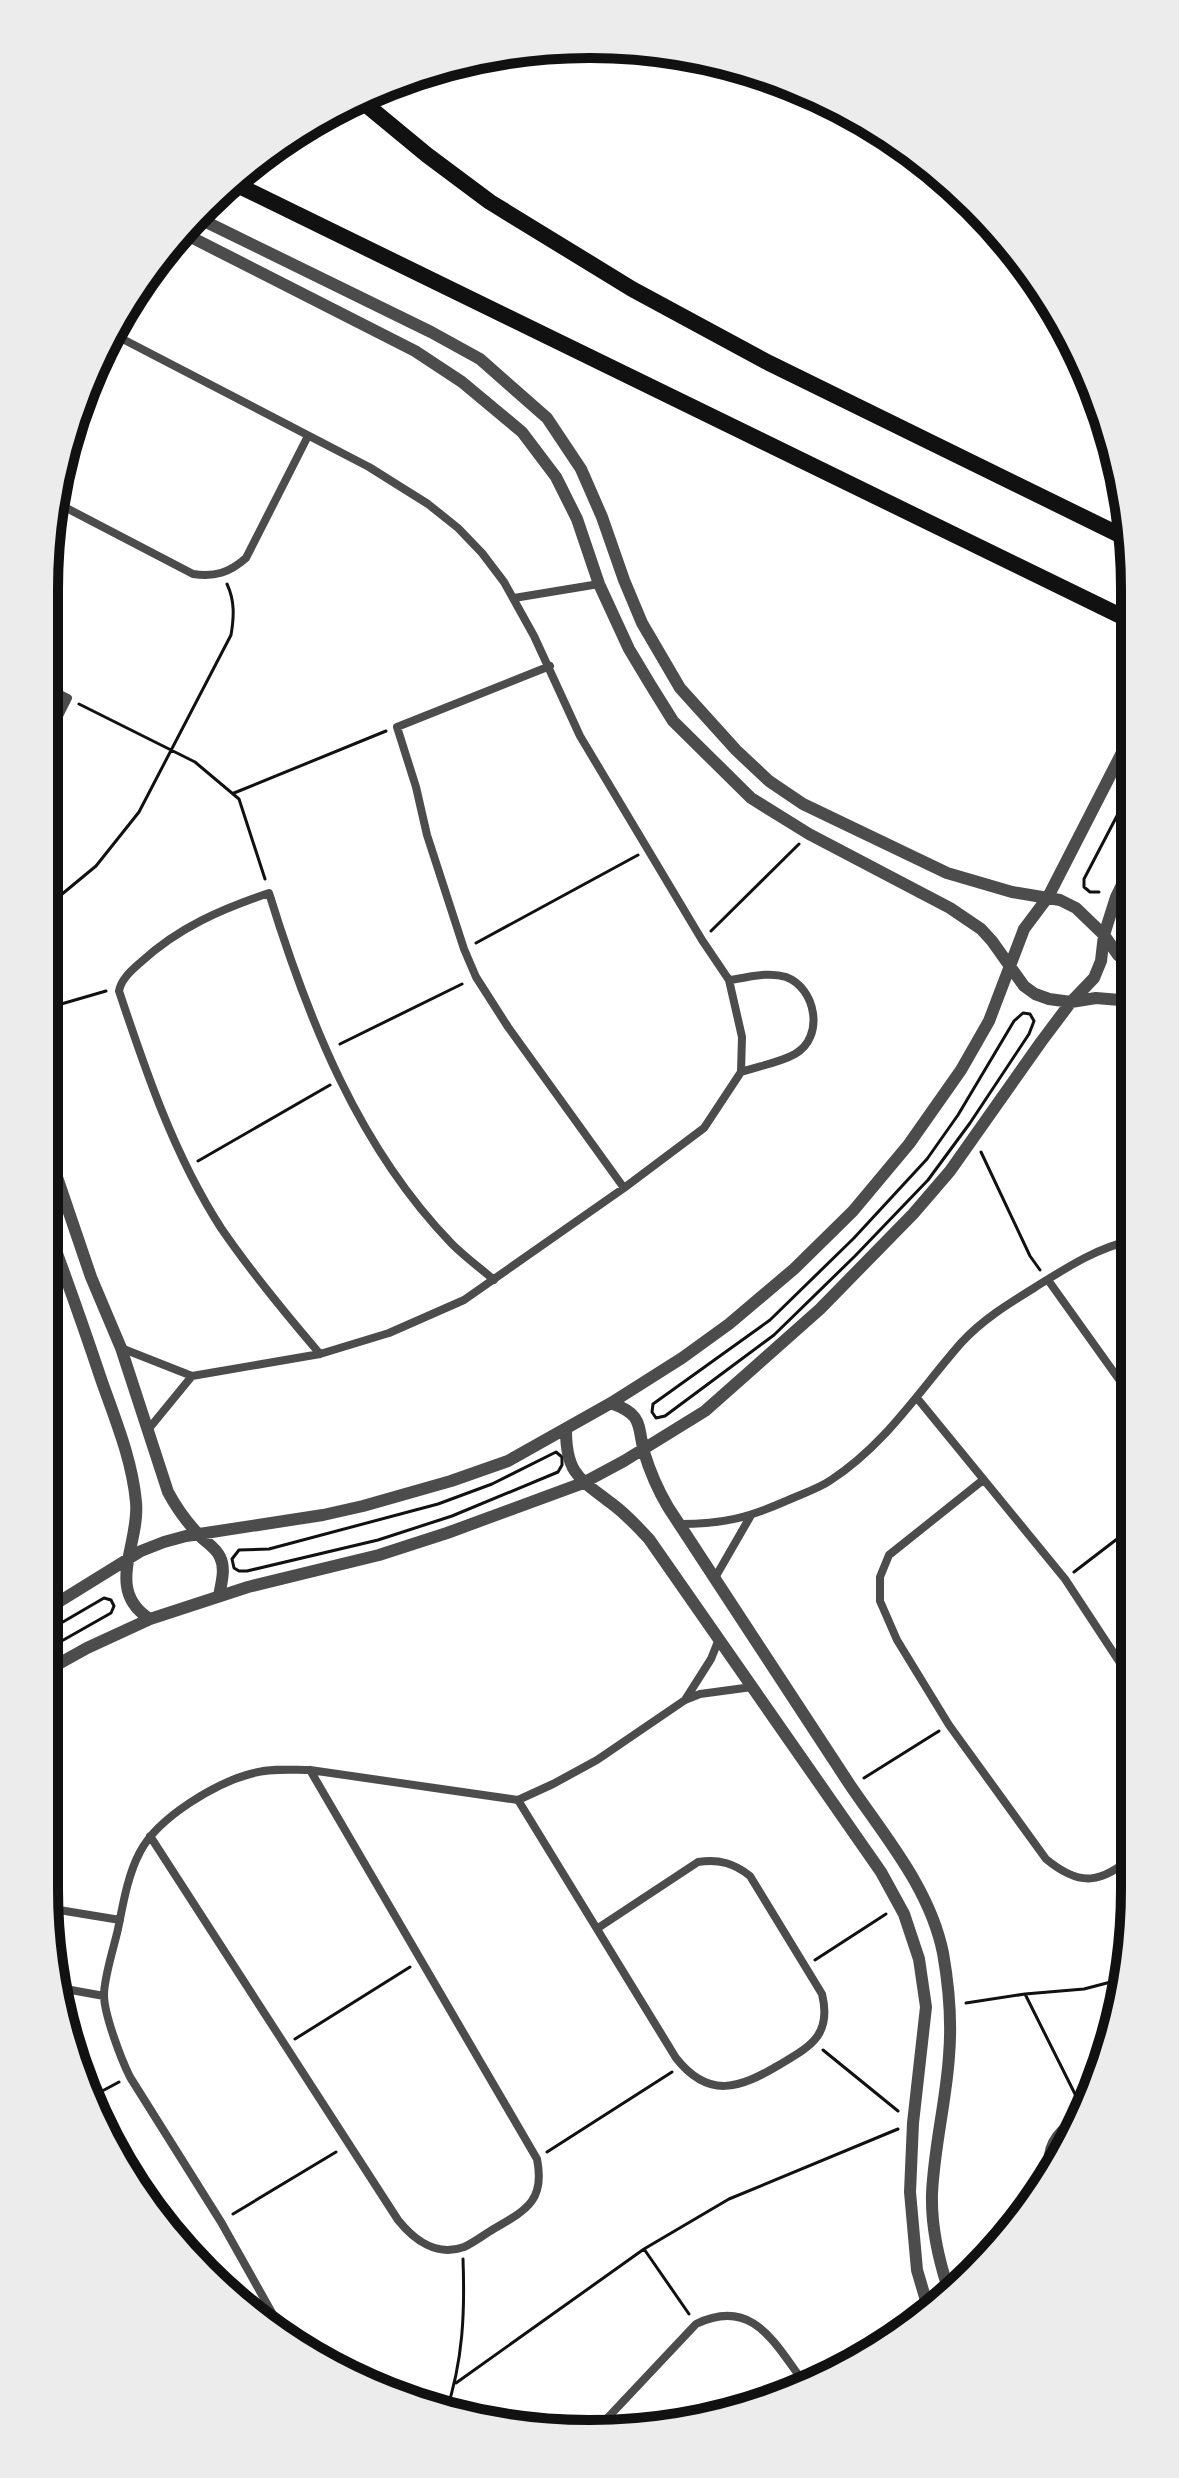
<svg xmlns="http://www.w3.org/2000/svg" width="1179" height="2478" font-family="Quicksand,sans-serif">
	<style>
		.lines { fill: none; stroke-linecap: round; stroke-linejoin: round }
		.path { stroke: #111; stroke-width: 3 }
		.minor { stroke: #4c4c4c; stroke-width: 8 }
		.tertiary { stroke: #4c4c4c; stroke-width: 12 }
		.primary { stroke: #111; stroke-width: 16 }
		.rim { fill: none; stroke: #111; stroke-width: 10 }
	</style>
	<rect width="100%" height="100%" fill="#fff"/>
	<g class="lines">
		<path class="path" d="M79,704l116,58 44,37 26,80
			M234,793l152,-62
			M1120,854l11,-22
			M1099,892h-9l-6,-5v-8l47,-90
			M44,909l52,-43 43,-54 92,-177c3,-18 4,-34 -4,-51
			M711,931l88,-87
			M476,943l162,-88
			M44,1009l62,-18
			M1023,1013l7,1 4,7 -5,13 -59,89 -42,57 -73,76 -81,79 -109,81 -9,2 -4,-6 1,-8 117,-84 84,-82 73,-79 31,-44 56,-94z
			M340,1044l122,-60
			M981,1152l49,104 10,14
			M198,1161l132,-76
			M556,1452l6,5v8l-4,7 -106,44 -74,24 -131,31h-8l-5,-3 -2,-9 7,-9 30,-1 169,-45 54,-20z
			M1074,1572l60,-46
			M44,1651l67,-38 3,-7 -3,-6 -7,-2 -60,35
			M864,1778l75,-47
			M1122,1880l12,21
			M815,1960l71,-46
			M1025,1994l54,108
			M966,2003l59,-9 59,-5 42,-11
			M295,2039l115,-72
			M823,2050l75,61
			M91,2097l28,-15
			M547,2152l125,-80
			M233,2214l103,-62
			M644,2249l45,65
			M456,2383l188,-134 85,-50 169,-70
			M446,2412c17,-51 19,-99 17,-153"/>
		<path class="minor" d="M111,333l258,134 59,37 30,24 24,25 22,29 30,54 46,100 122,204 27,40 13,57 -1,35 -37,56 -80,60 -160,112 -75,33 -69,21 -128,22 -71,-28
			M53,501l140,73c22,3 36,-1 53,-16l62,-122
			M514,598l85,-14
			M550,666l-153,61 19,60 11,48 37,114 12,28 32,50 116,161
			M44,746l24,-48 -24,-12
			M729,980c18,-2 39,-9 57,-3 30,11 39,60 9,77 -16,9 -37,12 -54,18
			M1048,1280l85,119
			M320,1354c-35,-41 -69,-82 -99,-126 -47,-73 -75,-156 -102,-237 2,-12 13,-21 22,-29 38,-35 81,-53 128,-69 39,126 89,254 183,351 13,13 28,24 42,36
			M917,1398l148,181 69,105
			M147,1431l45,-55
			M983,1480l-94,75 -9,22v24l17,39 52,85 97,134c35,29 55,24 89,-4
			M680,1524c43,0 67,-6 106,-23 15,-7 32,-12 45,-21 54,-35 88,-89 130,-137 21,-23 47,-39 73,-55 32,-20 62,-40 99,-48
			M716,1576l34,-59
			M685,1700l26,-41 8,-20
			M518,1800l158,258c33,42 64,30 103,7 32,-19 53,-30 43,-71l-72,-118c-16,-13 -31,-17 -52,-14l-100,66
			M150,1836l248,384c16,20 39,37 66,27 11,-5 22,-14 33,-20 31,-18 48,-28 40,-68l-227,-389
			M47,1908l73,12
			M60,1988l44,8
			M1048,2170c-4,-28 13,-44 36,-57
			M289,2343l-68,-121 -91,-145c-9,-18 -26,-63 -26,-82 0,-18 10,-48 14,-66 5,-25 10,-55 22,-77 18,-35 77,-70 114,-79 18,-5 38,-3 56,-3l208,30 35,-16 44,-24 88,-60 15,-6 52,-7
			M599,2427l97,-103c58,-28 79,21 110,61"/>
		<path class="tertiary" d="M194,216l237,116 49,27 67,59 34,51 21,48 22,63 18,43 38,65 56,62 33,31 34,23 144,69 65,19 48,8 16,8 28,27 14,20 14,11
			M181,232l234,119 47,31 60,50 34,45 21,42 22,65 30,65 21,35 23,37 78,77 58,36 141,74 31,21 11,12 32,45 11,8 14,5 22,3 25,-4 36,3
			M44,1139l47,138 30,71 47,144c8,15 18,29 30,42 7,8 18,13 22,23 6,12 1,27 -1,39
			M44,1218c20,54 39,107 57,161 14,40 31,80 35,123 4,43 -32,88 14,117
			M611,1403c33,12 26,22 33,49 6,20 14,38 24,55 61,92 121,186 182,278 36,53 80,104 93,168 6,34 9,68 6,103 -3,46 -15,91 -17,138 -1,35 7,68 18,100
			M566,1430c0,44 14,49 45,73 14,10 26,23 38,36l232,333 23,42 15,45 7,48 -13,116 -3,69 7,78 13,44
			M44,1611l97,-60 23,-9 22,-6 137,-21 40,-9 88,-25 57,-20 103,-58 71,-45 47,-34 65,-55 59,-58 56,-67 52,-74 28,-49 35,-92 24,-32 83,-162
			M44,1672l43,-24 63,-29 98,-32 131,-32 68,-22 136,-50 41,-22 81,-50 115,-102 93,-95 37,-43 91,-129 30,-40 23,-24 7,-17 3,-26 12,-38 15,-31"/>
		<path class="primary" d="M358,98l69,57 63,47 142,87 137,74 361,177
			M231,182l900,439"/>
	</g>
	<path d="M0 0H1179V2478H0ZM589 58H590A531 531 0 0 1 1121 589V1889A531 531 0 0 1 590 2420H589A531 531 0 0 1 58 1889V589A531 531 0 0 1 589 58Z" fill="#ececec" fill-rule="evenodd"/>
	<path class="rim" d="M589 58H590A531 531 0 0 1 1121 589V1889A531 531 0 0 1 590 2420H589A531 531 0 0 1 58 1889V589A531 531 0 0 1 589 58Z"/>
</svg>
